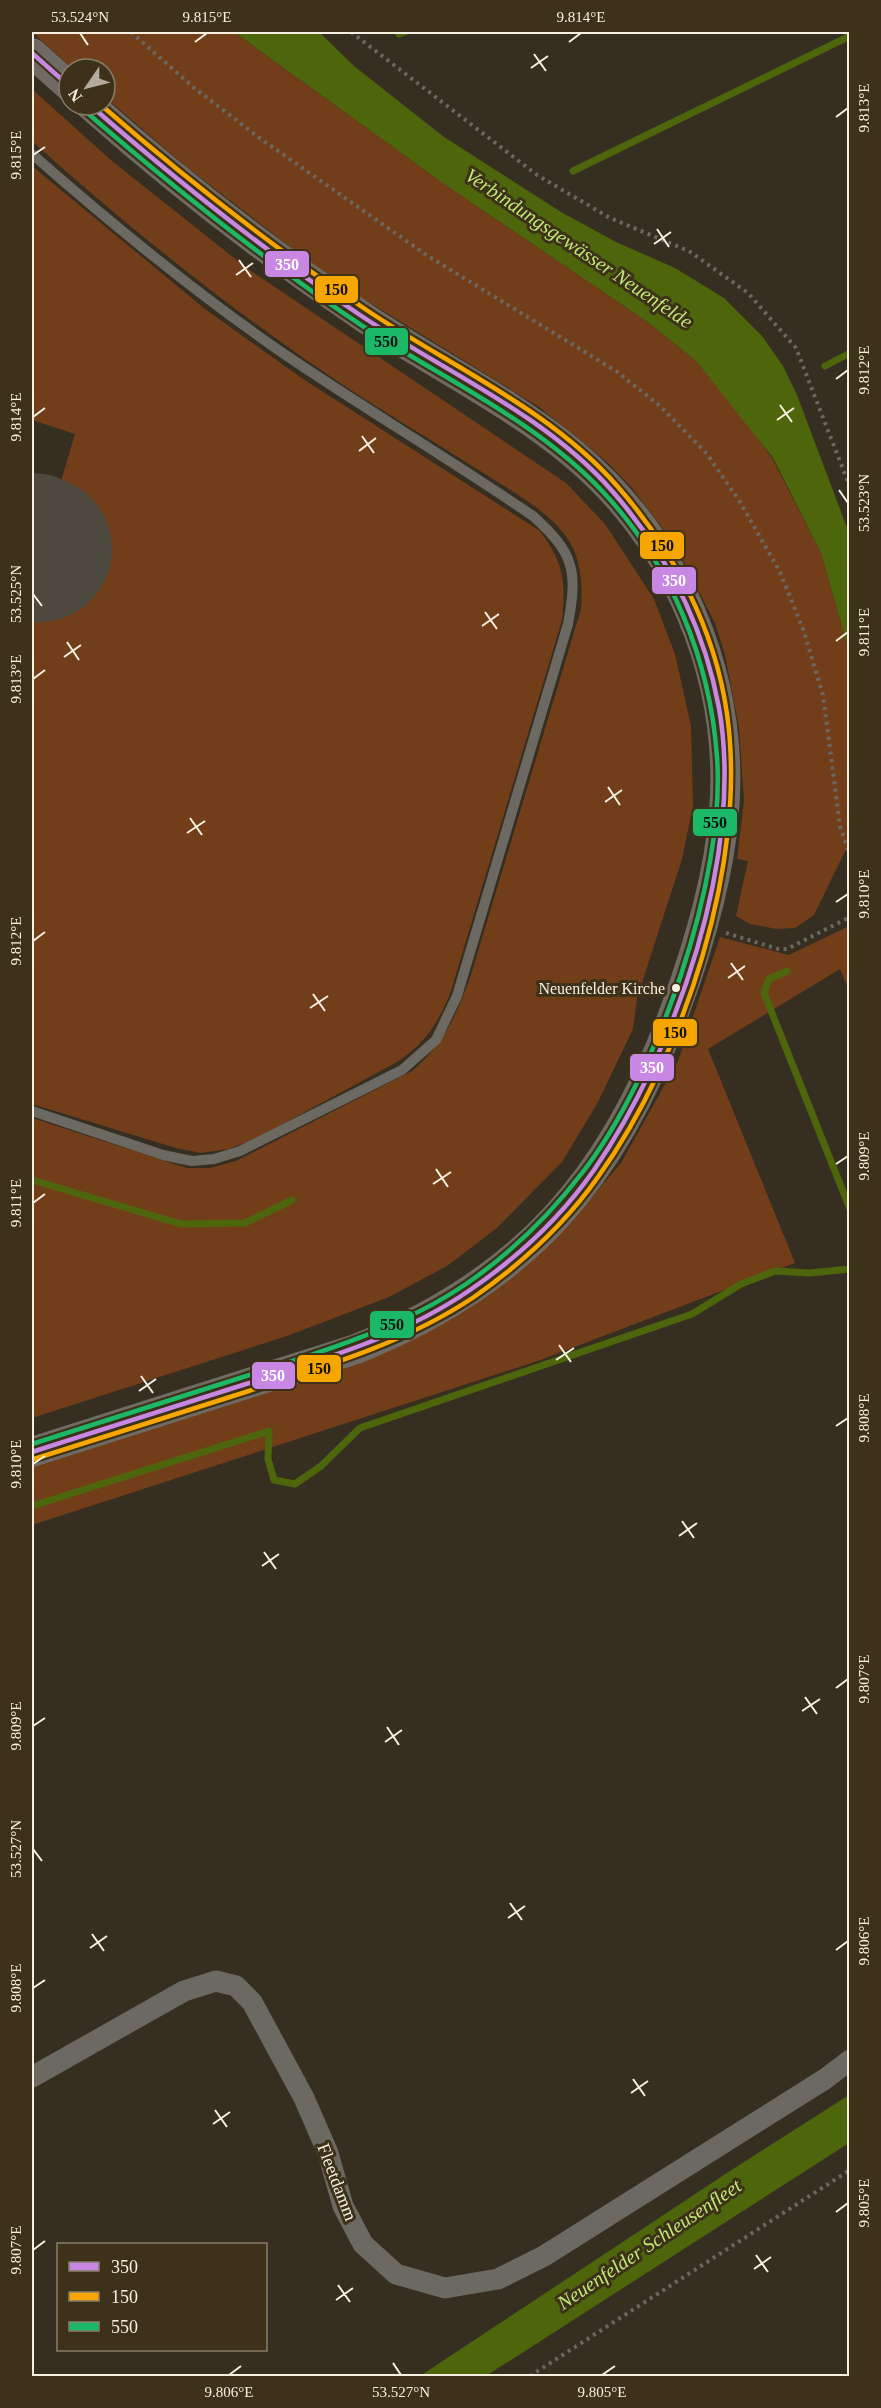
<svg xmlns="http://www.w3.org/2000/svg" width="881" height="2408" font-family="'Times New Roman',serif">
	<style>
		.green { fill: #723e1a }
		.water { fill: #4e660b }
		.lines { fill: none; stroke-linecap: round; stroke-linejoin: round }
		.stream { stroke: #4e660b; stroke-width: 7 }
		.runway { stroke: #4e493e; stroke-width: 146 }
		.path { stroke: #6b6862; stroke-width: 4; stroke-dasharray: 3 4.5; stroke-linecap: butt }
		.service { stroke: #6c6963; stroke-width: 10 }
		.minor { stroke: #6c6963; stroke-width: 21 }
		.secondary { stroke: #6f6a63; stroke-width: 30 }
		.bus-1-casing { stroke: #3d3219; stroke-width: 9 }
		.bus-2-casing { stroke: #3d3219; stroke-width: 9 }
		.bus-3-casing { stroke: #3d3219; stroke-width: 9 }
		.bus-1 { stroke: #c787e3; stroke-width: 4.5 }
		.bus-2 { stroke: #f7a600; stroke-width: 4.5 }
		.bus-3 { stroke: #1ab867; stroke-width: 4.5 }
		.ticks { fill: none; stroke: #f7f0e1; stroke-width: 2 }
		.bus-dot { fill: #f7f0e1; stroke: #3d3219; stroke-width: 2 }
		.labels { text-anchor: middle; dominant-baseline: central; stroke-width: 6; stroke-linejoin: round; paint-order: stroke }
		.bus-label { font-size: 16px; fill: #f7f0e1; stroke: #3d3219; text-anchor: end }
		.street-label { font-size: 18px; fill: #f7f0e1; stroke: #3d3219 }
		.water-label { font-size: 20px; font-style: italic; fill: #c1e875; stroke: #3d3219 }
		.line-badge { stroke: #3d3219; stroke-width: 2 }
		.badge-label { font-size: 16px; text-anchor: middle; font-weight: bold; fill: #fff }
		.pale-badge-label { font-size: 16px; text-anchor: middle; font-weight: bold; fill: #111 }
		.neatline { fill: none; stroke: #f7f0e1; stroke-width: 2 }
		.ticks-label { font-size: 15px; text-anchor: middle; fill: #f7f0e1 }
	</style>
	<rect width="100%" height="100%" fill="#352e21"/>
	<path class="green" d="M32,32h202l213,154 202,137 48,39 37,44 38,52 49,95 28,98v192l-35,72 -19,13 -18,1 -27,-5 -14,-8 12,-55 -11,-2 7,-58 -5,-73 -14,-73 -10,-32 -40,-78 -43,-57 -25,-26 -68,-55 -206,-127 -149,-115 -79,-68v-28h-32z
		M32,89l80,72 136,108 318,214 39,41 49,75 21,55 16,72 2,79 -11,54 -45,139 -4,31 -36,75 -35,58 -65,66 -50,38 -58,31 -102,39 -255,82v-300l155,50h23l26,-7 176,-90c33,-29 43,-53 58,-93l111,-369c2,-25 0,-54 -16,-74 -18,-24 -47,-40 -72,-56 -56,-36 -114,-69 -169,-107 -103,-70 -200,-148 -292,-231z
		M32,166l173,143 98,70 237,152c24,32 26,50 22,89l-111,371c-12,31 -26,53 -54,71l-140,76 -29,11 -27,4 -25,-5 -144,-44v-525l43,-145 -43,-14z
		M849,926v64l-9,-21 -132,80 87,214 -260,99 -503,163v-59l328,-106 226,-156 35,-41 57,-102 42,-124 69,18z"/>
	<path class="water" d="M234,32h85l35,34 90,71 117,75 55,30 59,26 49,30 38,38 21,30 14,29 52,138v118l-28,-98 -48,-95 -76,-96 -48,-39 -202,-137z
		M849,2095v48l-363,233h-66l313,-207z"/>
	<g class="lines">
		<path class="stream" d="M399,34l6,-2
			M573,171l277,-135
			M825,366l25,-13
			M787,971l-18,8 -5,14 86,216
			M32,1180l149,44 64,-1 47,-23
			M32,1506l237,-75 -1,28 6,21 21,4 26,-18 39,-38 332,-114 49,-30 34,-13 35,2 40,-4"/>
		<path class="runway" d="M32,546l7,3"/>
		<path class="path" d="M131,32l62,55 68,52 167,117 188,115 44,35 47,48 33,48 40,70 23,57 20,66 17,131 10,30
			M351,32l186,143 73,43 79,33 59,42 48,55 54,139
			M726,933l52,16h9l63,-32
			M530,2376l320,-206"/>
		<path class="service" d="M32,154c83,73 168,143 261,206 79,53 161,102 240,156 41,37 45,54 35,108l-111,372 -21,44 -34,30 -162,81 -26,8 -22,2 -29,-6 -131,-44"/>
		<path class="minor" d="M32,2077l152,-86 32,-10 20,5 16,16 52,96 24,55 15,53 20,38 33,30 49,14 53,-9 46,-23 281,-177 25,-19"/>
		<path class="secondary" d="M32,53l37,33
			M32,1452l324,-103c168,-67 258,-171 319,-339 23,-62 44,-132 49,-198 11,-136 -48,-274 -153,-360 -63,-52 -139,-89 -206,-134 -97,-65 -188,-136 -275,-213"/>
		<g class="bus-1-casing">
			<path id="bus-1" d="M32,53l37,33
				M32,1452c71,-23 142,-45 214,-68 77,-25 156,-47 224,-94 47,-32 91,-73 124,-120 82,-119 151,-316 125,-462 -15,-81 -52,-154 -106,-216 -67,-77 -166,-119 -250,-175 -96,-64 -186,-136 -273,-212"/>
		</g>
		<g class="bus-2-casing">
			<path id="bus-2" d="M34,1459c72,-23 143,-45 215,-68 78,-25 156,-48 225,-94 47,-33 91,-73 124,-120 86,-120 150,-316 129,-463 -12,-85 -53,-163 -109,-227 -67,-77 -166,-120 -250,-176 -93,-62 -182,-132 -267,-206"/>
		</g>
		<g class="bus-3-casing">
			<path id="bus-3" d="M32,1444c70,-22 141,-45 211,-67 77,-25 155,-47 223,-93 45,-31 83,-68 116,-111 75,-96 144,-294 135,-416 -7,-98 -46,-192 -113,-264 -67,-72 -159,-113 -240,-166 -98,-65 -190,-139 -279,-216"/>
		</g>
		<use href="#bus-1" class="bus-1"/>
		<use href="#bus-2" class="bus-2"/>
		<use href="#bus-3" class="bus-3"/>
	</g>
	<path class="ticks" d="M80,33l8,12M195,42l12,-9M569,42l12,-9M534,54l12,17M531,68l17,-12M836,117l12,-9M33,155l12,-8M657,229l12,18M654,244l17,-12M239,260l12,17M236,275l17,-12M836,379l12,-9M780,405l12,17M33,417l12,-9M777,420l17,-12M362,436l12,17M359,451l17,-13M839,490l9,13M33,594l9,12M485,612l12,17M482,626l17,-12M836,641l12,-9M67,642l12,18M64,657l17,-12M33,679l12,-9M608,787l12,18M605,802l17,-12M190,818l12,17M187,833l18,-12M836,902l12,-8M33,941l12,-9M731,963l12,17M728,978l17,-12M313,994l12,17M310,1008l18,-12M836,1164l12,-8M436,1169l12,18M433,1184l18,-12M33,1203l12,-9M559,1345l12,17M556,1360l18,-12M141,1376l12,17M139,1391l17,-12M836,1426l12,-8M33,1464l12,-8M682,1521l12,17M679,1536l18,-13M264,1552l12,17M262,1566l17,-12M836,1688l12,-9M805,1697l12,17M802,1711l18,-12M33,1726l12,-8M387,1727l12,18M385,1742l17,-12M33,1849l9,12M510,1903l12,17M508,1918l17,-12M92,1934l12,17M90,1948l17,-12M836,1950l12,-9M33,1988l12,-8M633,2079l12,17M631,2093l17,-12M215,2110l12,17M213,2124l17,-12M836,2212l12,-9M33,2250l12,-9M756,2255l12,17M754,2269l17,-12M338,2285l12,17M336,2300l17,-12M393,2363l8,12M229,2375l12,-9M602,2375l13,-9"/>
	<circle class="bus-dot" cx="676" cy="988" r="5"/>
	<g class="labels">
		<g class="bus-label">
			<text x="665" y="988">Neuenfelder Kirche</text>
		</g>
		<g class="street-label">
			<text transform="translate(337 2182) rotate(69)">Fleetdamm</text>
		</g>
		<g class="water-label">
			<text transform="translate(579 248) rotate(34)">Verbindungsgewässer Neuenfelde</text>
			<text transform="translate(649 2244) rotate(-34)">Neuenfelder Schleusenfleet</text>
		</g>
	</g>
	<g class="line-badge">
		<rect x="264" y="250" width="46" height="28" rx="6" fill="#c787e3"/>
		<rect x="314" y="275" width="45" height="29" rx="6" fill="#f7a600"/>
		<rect x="364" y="327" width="45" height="29" rx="6" fill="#1ab867"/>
		<rect x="639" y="531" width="46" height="29" rx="6" fill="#f7a600"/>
		<rect x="651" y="566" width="46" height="29" rx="6" fill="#c787e3"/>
		<rect x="692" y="808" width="46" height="29" rx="6" fill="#1ab867"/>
		<rect x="652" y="1018" width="46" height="29" rx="6" fill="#f7a600"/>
		<rect x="629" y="1053" width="46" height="29" rx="6" fill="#c787e3"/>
		<rect x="369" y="1310" width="46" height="29" rx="6" fill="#1ab867"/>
		<rect x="296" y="1354" width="46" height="29" rx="6" fill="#f7a600"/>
		<rect x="251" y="1361" width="45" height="29" rx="6" fill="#c787e3"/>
	</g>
	<g class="badge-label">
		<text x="287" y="270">350</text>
		<text x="674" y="586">350</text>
		<text x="652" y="1073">350</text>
		<text x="273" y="1381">350</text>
	</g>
	<g class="pale-badge-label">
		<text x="336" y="295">150</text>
		<text x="386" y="347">550</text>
		<text x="662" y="551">150</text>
		<text x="715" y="828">550</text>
		<text x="675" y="1038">150</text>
		<text x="392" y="1330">550</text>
		<text x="319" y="1374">150</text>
	</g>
	<rect width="881" height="2408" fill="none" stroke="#3d3219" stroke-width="66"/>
	<rect x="57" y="2243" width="210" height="108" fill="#3d3219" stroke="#877e69" stroke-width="1.5"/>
	<rect x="69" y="2262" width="30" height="9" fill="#c787e3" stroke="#877e69" stroke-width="1.5"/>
	<text x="111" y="2273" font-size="18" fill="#f7f0e1">350</text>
	<rect x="69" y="2292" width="30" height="9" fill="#f7a600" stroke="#877e69" stroke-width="1.5"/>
	<text x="111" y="2303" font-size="18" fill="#f7f0e1">150</text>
	<rect x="69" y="2322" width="30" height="9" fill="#1ab867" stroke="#877e69" stroke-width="1.5"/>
	<text x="111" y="2333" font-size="18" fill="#f7f0e1">550</text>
	<g transform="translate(87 87) rotate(235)"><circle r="28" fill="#3d3219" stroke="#877e69" stroke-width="1.5"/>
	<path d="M0-4.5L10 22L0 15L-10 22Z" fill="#b3ac9e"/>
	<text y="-9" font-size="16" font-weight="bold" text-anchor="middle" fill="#f7f0e1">N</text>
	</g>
	<rect x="33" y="33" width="815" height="2342" class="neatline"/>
	<g class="ticks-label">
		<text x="80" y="22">53.524°N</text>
		<text x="207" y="22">9.815°E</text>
		<text x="581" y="22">9.814°E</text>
		<text transform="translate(864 108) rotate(-90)" y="5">9.813°E</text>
		<text transform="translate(16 155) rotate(-90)" y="5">9.815°E</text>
		<text transform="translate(864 370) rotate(-90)" y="5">9.812°E</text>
		<text transform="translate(16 417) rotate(-90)" y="5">9.814°E</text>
		<text transform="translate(864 503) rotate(-90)" y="5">53.523°N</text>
		<text transform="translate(16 594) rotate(-90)" y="5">53.525°N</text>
		<text transform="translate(864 632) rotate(-90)" y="5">9.811°E</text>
		<text transform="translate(16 679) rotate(-90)" y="5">9.813°E</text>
		<text transform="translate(864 894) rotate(-90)" y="5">9.810°E</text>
		<text transform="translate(16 941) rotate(-90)" y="5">9.812°E</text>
		<text transform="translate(864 1156) rotate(-90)" y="5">9.809°E</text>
		<text transform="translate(16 1203) rotate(-90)" y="5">9.811°E</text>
		<text transform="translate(864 1418) rotate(-90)" y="5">9.808°E</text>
		<text transform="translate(16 1464) rotate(-90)" y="5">9.810°E</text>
		<text transform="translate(864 1679) rotate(-90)" y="5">9.807°E</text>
		<text transform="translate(16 1726) rotate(-90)" y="5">9.809°E</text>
		<text transform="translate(16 1849) rotate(-90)" y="5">53.527°N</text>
		<text transform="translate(864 1941) rotate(-90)" y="5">9.806°E</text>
		<text transform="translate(16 1988) rotate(-90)" y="5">9.808°E</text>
		<text transform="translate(864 2203) rotate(-90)" y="5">9.805°E</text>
		<text transform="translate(16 2250) rotate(-90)" y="5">9.807°E</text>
		<text x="229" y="2397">9.806°E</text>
		<text x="401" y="2397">53.527°N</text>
		<text x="602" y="2397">9.805°E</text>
	</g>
</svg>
